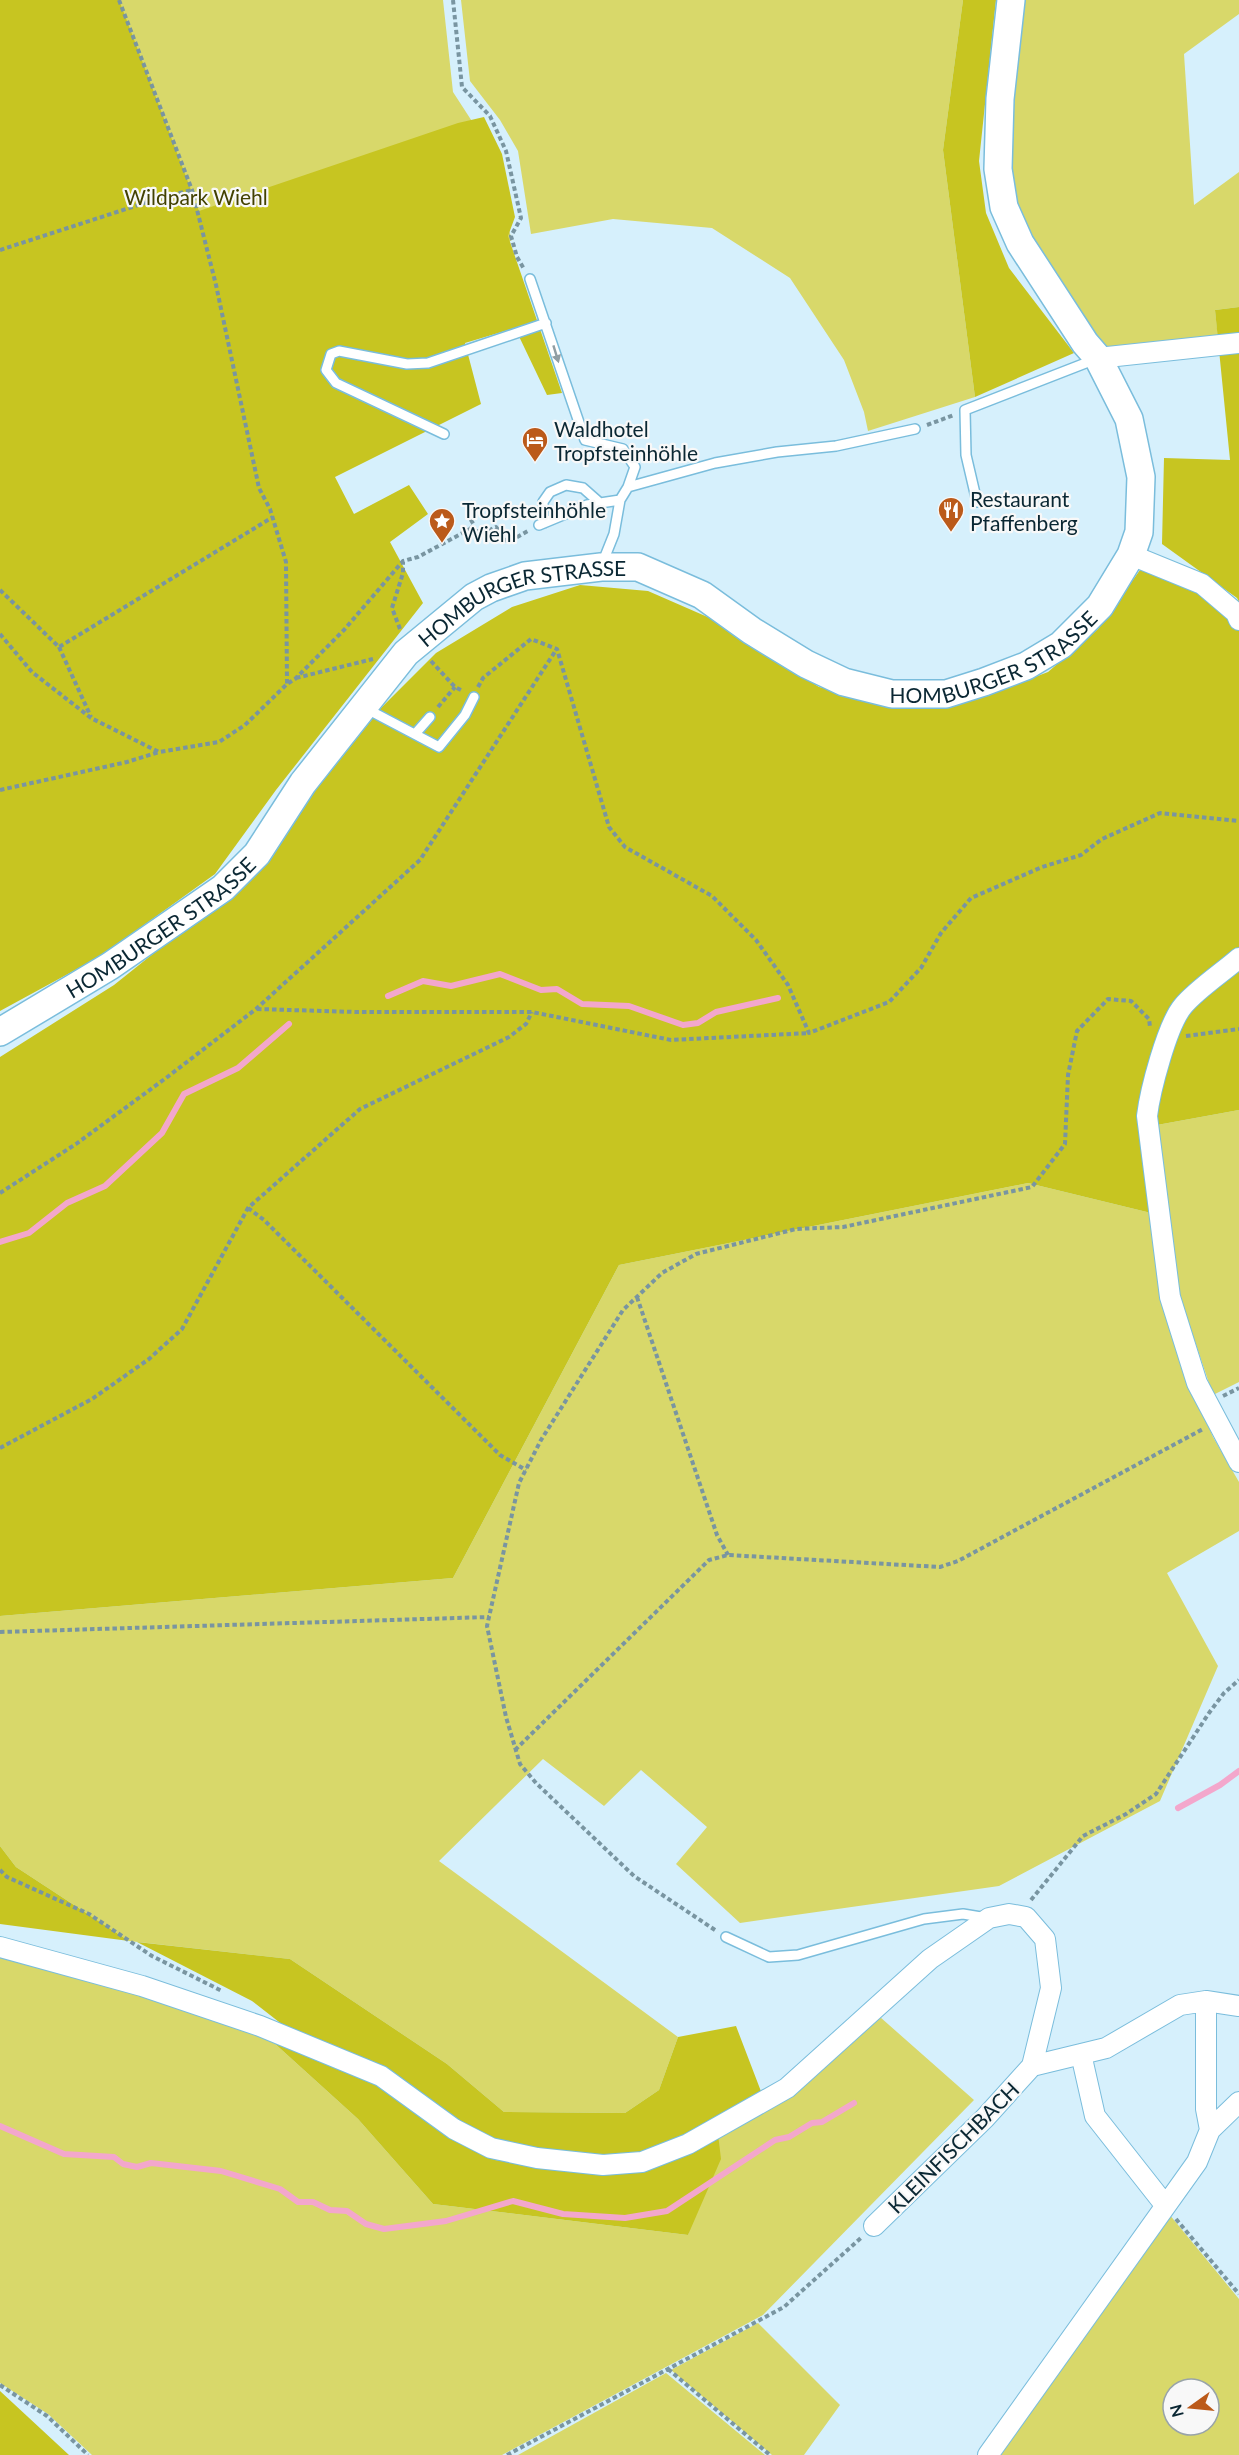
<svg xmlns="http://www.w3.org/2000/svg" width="1239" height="2455" font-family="Lato,sans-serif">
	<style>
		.green { fill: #d8d86a; fill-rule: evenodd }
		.forest { fill: #c7c521 }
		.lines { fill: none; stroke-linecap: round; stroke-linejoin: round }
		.stream { stroke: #f3a7cc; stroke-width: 6 }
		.lane-casing { stroke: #7abddc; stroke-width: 12 }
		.street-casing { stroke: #7abddc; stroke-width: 22 }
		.secondary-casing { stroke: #7abddc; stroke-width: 30 }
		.path { stroke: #7995a1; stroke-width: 4; stroke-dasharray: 4.5 3; stroke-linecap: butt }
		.lane { stroke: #fff; stroke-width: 9 }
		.street { stroke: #fff; stroke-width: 20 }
		.secondary { stroke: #fff; stroke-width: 27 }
		.oneway { fill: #919ea3 }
		.labels { text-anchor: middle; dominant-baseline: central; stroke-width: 4.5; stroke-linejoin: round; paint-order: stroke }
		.park-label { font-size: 21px; fill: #424101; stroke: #f8f8f8 }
		.poi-label { font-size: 21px; fill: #0a2733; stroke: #f8f8f8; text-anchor: start }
		.street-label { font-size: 21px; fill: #0a2733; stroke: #f8f8f8 }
	</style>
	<rect width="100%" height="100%" fill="#d6f0fc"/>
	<path class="green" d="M0,0h443l10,92 24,37 35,111 -249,143z
		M461,0h502l-20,150 32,247 -107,34 -4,-19 -20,-52 -54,-82 -78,-50 -99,-9 -82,15 -13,-83 -18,-31 -30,-39z
		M1019,0h220v14l-55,40 10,151 45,-33v135l-24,3 3,28 -114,12 -72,-102 -19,-56 -6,-62z
		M1239,1110v272l-26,13 -33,-98 -23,-172z
		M1028,1183l123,30 41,174 21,50 26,45v49l-72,42 51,93 -58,135 -161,85 -259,37 -64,-59 31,-37 -66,-57 -37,36 -61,-47 -104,102 239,176 -19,53 -34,23 -121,-1 -57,-48 -157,-105 -161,-18 -113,-74 -16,-21v-230l453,-38 166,-313z
		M0,1953l262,79 96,87 75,85 255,31 30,-101 105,-66 57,-51 94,83 -211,215 -261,140h-410l-44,-41 -48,-31z
		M1169,2214l70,85v156h-240zM1173,2389h36v36h-36z
		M758,2323l82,82 -36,50h-32l-101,-85z
		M666,2373l99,82h-247z"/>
	<path class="forest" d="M0,0h119l80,211 259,-88 26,-6 18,37 13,63 -7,19 54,157 -15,2 -32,-67 -50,15 16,61 -146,73 19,37 55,-29 19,29 -38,28 33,61 -147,187 -61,84 -114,82 -101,55z
		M963,0h33l-17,161 7,52 23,55 65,85 -99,44 -32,-247z
		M1239,307v295l-2,-4 -75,-54 2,-86 66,2 -15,-150z
		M1140,570l55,17 39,31 5,12v321l-63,52 -26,62 1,148 -123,-30 -409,82 -166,313 -453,38v-559l114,-72 110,-88 39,-41 118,-148 55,-55 76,-46 68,-22 68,6 71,31 100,65 92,19 67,-7 70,-27 50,-43z
		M1239,966v144l-82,15 -2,-26 31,-89z
		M0,1846l16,21 113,74 -129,-17z
		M137,1942l153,17 157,105 57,48 121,1 34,-23 19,-53 58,-11 26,68 -62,37 -76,27 -138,-15 -189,-107 -45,-35z
		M262,2032l117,48 48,41 68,39 96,8 127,-34 3,25 -33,76 -255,-31 -75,-85z
		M0,2391l69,64h-69z"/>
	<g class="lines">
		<path class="stream" d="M388,996l35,-15 28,5 49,-12 41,16 16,-1 25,15 47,2 54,19 15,-2 18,-11 62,-14
			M0,1242l29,-9 38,-30 38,-17 57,-53 22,-39 54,-26 51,-44
			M1178,1808l42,-23 19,-14
			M0,2126l64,28 50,3 9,7 14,3 14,-4 70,8 59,18 18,13h15l17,8 17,1 19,13 18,5 62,-8 67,-20 50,13 62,4 42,-7 108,-71 14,-3 23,-14 10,-1 32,-19"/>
		<g class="lane-casing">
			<path id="lane" d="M530,279l55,161 38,9 12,18 -7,20 -8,13 -6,34 -12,30
				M444,434l-108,-51 -10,-13 5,-16 8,-3 68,13 21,-1 118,-40
				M628,487l87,-24 62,-11 59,-6 79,-17
				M977,502l-11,-47 -1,-45 131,-51
				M544,523l-1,-21 7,-10 16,-7 17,3 17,15
				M539,525l48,-20 33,-5
				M365,708l74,39 26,-32 9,-18
				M415,734l15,-17
				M726,1937l43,20 29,-2 126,-36 39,-5 24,4"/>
		</g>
		<g class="street-casing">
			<path id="street" d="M1098,358l141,-15
				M1131,555l71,29 34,29 3,7
				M1239,958c-16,14 -43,32 -56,48 -16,19 -33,85 -36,110l23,181 27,86 42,79
				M0,1947l142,39 118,40 121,50 73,53 37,19 46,10 66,7 39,-3 46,-18 99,-56 143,-129 59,-41 20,-4 17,3 19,22 6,49 -19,78 74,-18 74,-43 26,-4 33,5
				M1206,2001v108l4,21
				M1081,2054l14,62 70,89
				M874,2226l111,-108 47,-52
				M988,2455l209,-293 13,-32 29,-28"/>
		</g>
		<g class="secondary-casing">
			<g id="secondary">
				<path id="s1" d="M0,1032l110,-66 113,-78 34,-34 46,-71 103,-130 68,-56 17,-9 34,-12 76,-9h37l64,28 50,36 54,33 38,18 48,12h54l38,-12 42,-16 35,-21 39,-39 31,-51 8,-23 2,-55 -12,-58 -31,-61 -13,-15 -65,-100 -16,-36 -6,-38 2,-70 11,-99"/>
			</g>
		</g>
		<path class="path" d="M119,0l73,190 24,95 43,203 11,21 16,53 1,122
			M453,0l9,87 28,29 16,35 15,67 -10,18 6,21 7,12
			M0,250l163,-53 29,-7
			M927,425l27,-10
			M470,529l4,-4 -3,-5 4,-2
			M0,590l59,57 214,-130
			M400,629l-8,-21 11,-35v-11
			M0,634l32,38 59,46 68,34 60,-10 26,-17 42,-41 8,-5 49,-49 59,-69 15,-4 52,-28 14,4 12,-6 12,15 20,-11
			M59,647l32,70
			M431,661l24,26 8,4
			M296,678l77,-19
			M478,687l5,-9 48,-39 26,10 52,178 16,20 87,49 44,44 32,45 21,48 80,-31 32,-34 20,-35 30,-35 71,-31 39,-12 21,-16 58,-26 79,8
			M438,707l17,-20
			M0,790l127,-28 32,-10
			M257,1009l99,3h176l139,28 138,-7
			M1186,1036l53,-7
			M0,1193l76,-49 90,-66 90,-69 164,-149 136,-210
			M248,1208l16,12 236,235 26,15
			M637,1297l80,238 11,20
			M1223,1396l16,-8
			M0,1448l92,-49 57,-40 33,-30 66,-121 112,-99 149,-72 17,-13 6,-12
			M0,1632l489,-15
			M515,1750l194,-190 19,-5 212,12 18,-6 245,-132
			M0,1870l7,7 82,37 63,42 70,35
			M1031,1900l52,-64 43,-22 30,-20 53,-81 15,-20 15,-13
			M715,1930l-81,-54 -98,-93 -16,-19 -14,-47 -19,-91 32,-143 22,-43 82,-130 39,-37 34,-19 100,-25 47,-2 189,-40 33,-43 3,-69 9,-44 31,-32 23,2 18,18 1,8
			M1176,2219l63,75
			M668,2369l102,86
			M0,2385l47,31 41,39
			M507,2455l277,-148 78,-70"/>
		<use href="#lane" class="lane"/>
		<use href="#street" class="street"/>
		<use href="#secondary" class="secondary"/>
	</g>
	<defs><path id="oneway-solid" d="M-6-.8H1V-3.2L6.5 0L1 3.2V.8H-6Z" transform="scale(1.5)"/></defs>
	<use class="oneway" href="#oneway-solid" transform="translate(556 354) rotate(73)"/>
	<defs>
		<g id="hotel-pin" transform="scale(1.35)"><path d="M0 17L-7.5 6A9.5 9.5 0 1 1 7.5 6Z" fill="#bb5a1a" stroke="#f8f8f8"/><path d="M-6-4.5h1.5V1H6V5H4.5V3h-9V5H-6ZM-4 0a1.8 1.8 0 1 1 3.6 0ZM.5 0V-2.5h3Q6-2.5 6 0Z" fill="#fff"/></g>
		<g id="restaurant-pin" transform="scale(1.35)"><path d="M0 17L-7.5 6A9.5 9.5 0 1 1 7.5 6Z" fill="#bb5a1a" stroke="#f8f8f8"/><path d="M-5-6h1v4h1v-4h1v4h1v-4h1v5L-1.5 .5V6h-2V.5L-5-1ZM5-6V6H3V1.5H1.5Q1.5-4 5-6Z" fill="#fff"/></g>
		<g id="sight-pin" transform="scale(1.35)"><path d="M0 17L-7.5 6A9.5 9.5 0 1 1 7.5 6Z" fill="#bb5a1a" stroke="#f8f8f8"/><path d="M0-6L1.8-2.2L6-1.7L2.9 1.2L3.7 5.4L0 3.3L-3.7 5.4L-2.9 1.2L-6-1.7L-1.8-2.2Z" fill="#fff"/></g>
	</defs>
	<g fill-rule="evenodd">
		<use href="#hotel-pin" x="535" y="440"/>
		<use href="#restaurant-pin" x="951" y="510"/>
		<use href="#sight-pin" x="442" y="521"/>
	</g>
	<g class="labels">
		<g class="park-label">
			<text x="196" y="196">Wildpark Wiehl</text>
		</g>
		<g class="poi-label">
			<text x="554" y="428">Waldhotel<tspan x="554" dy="24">Tropfsteinhöhle</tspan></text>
			<text x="970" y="498">Restaurant<tspan x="970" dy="24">Pfaffenberg</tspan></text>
			<text x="462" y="509">Tropfsteinhöhle<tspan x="462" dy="24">Wiehl</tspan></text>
		</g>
		<g class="street-label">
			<text stroke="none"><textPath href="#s1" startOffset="696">HOMBURGER STRASSE</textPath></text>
			<text stroke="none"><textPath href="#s1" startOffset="1218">HOMBURGER STRASSE</textPath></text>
			<text stroke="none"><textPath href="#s1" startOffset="192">HOMBURGER STRASSE</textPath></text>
			<text transform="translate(953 2147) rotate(-45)">KLEINFISCHBACH</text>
		</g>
	</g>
	<g transform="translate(1191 2407) rotate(255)"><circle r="28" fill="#f8f8f8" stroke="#99a4a9" stroke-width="1.5"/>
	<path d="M0-4.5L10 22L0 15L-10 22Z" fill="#bb5a1a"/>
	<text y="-9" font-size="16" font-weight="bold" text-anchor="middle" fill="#0a2733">N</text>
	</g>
</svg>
